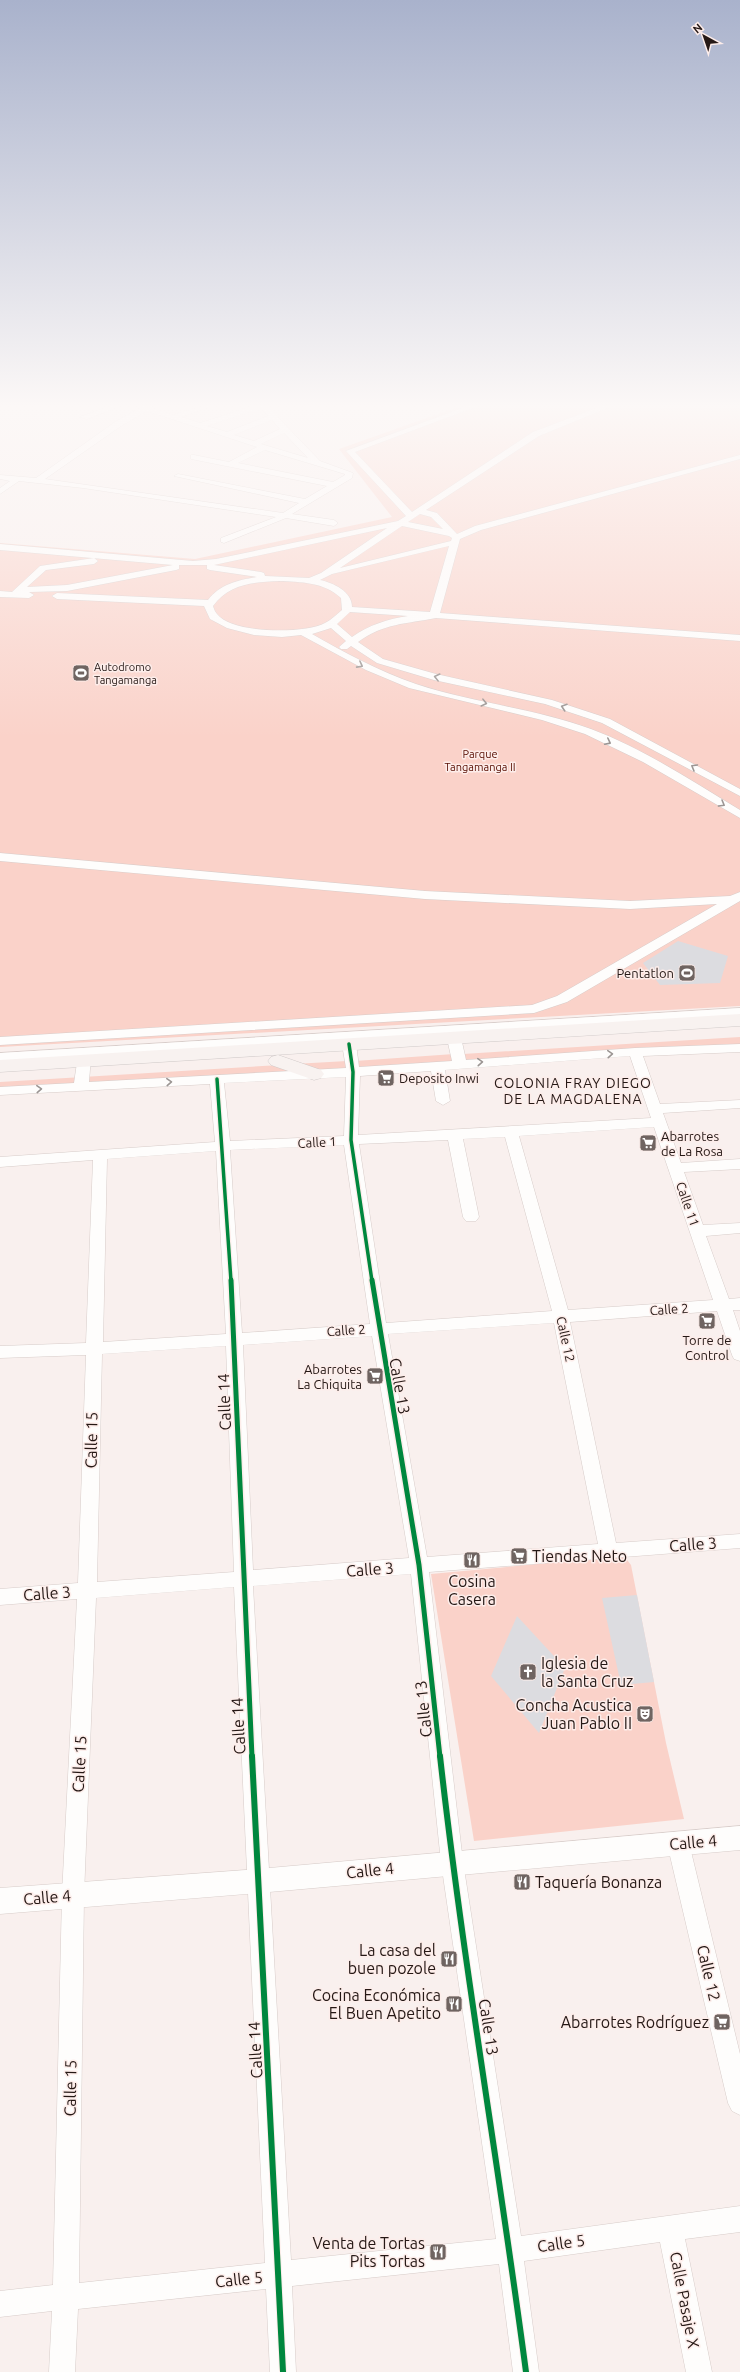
<svg xmlns="http://www.w3.org/2000/svg" width="740" height="2372" font-family="Ubuntu,sans-serif">
	<style>
		.green { fill: #fad2c9 }
		.building { fill: #dcdce0 }
		.lines { fill: none; stroke-linecap: round; stroke-linejoin: round }
		.minor-casing { stroke: #d7ccc9; stroke-width: 1 }
		.tertiary-casing { stroke: #d7ccc9; stroke-width: 1 }
		.primary-casing { stroke: #d1cbca; stroke-width: 1 }
		.minor { fill: #fefdfc; fill-rule: evenodd }
		.tertiary { fill: #fefdfc; fill-rule: evenodd }
		.primary { fill: #f8f2f0; fill-rule: evenodd }
		.cycleway-far2-casing { stroke: #fdedea; stroke-width: 6 }
		.cycleway-far1-casing { stroke: #fdedea; stroke-width: 8 }
		.cycleway-casing { stroke: #fdedea; stroke-width: 8 }
		.cycleway-far2 { stroke: #00873e; stroke-width: 3.5 }
		.cycleway-far1 { stroke: #00873e; stroke-width: 5 }
		.cycleway { stroke: #00873e; stroke-width: 6 }
		.oneway { stroke: #9c9694 }
		.labels { text-anchor: middle; dominant-baseline: central; stroke-width: 3; stroke-linejoin: round; paint-order: stroke }
		.far-poi-label { font-size: 11px; fill: #251815; stroke: #fdedea; text-anchor: start }
		.far-park-label { font-size: 11px; fill: #580e02; stroke: #fdedea }
		.poi-label { font-size: 13px; fill: #251815; stroke: #fdedea; text-anchor: end }
		.street-label { font-size: 13px; fill: #251815; stroke: #fdedea }
		.neighbourhood-label { font-size: 14px; letter-spacing: 1px; fill: #251815; stroke: #fdedea }
		.near-street-label { font-size: 16px; fill: #251815; stroke: #fdedea }
		.near-poi-label { font-size: 16px; fill: #251815; stroke: #fdedea; text-anchor: end }
	</style>
	<rect width="100%" height="100%" fill="#f9f0ee"/>
	<path class="green" d="M461,406h279v600l-740,41v-504l195,16 197,-42 -53,-68z
		M740,1037v10l-276,16 -1,-9z
		M454,1054l3,9 -101,6 -1,-8z
		M347,1061l1,9 -33,2 -21,-8z
		M280,1065l20,8 -300,17v-8z
		M624,1556l7,9 35,178 18,76 -210,22 -43,-267z"/>
	<path class="building" d="M678,941l50,15 -8,27 -60,2 -17,-22z
		M637,1595l17,87 -33,3 -19,-87z
		M517,1616l48,52 -26,65 -48,-57z"/>
	<g class="lines">
		<g class="minor-casing">
			<path id="minor" d="M111,406h10l-34,13 -7,-2z
				M137,406h16l-1,2 21,7 30,-9h9l-31,11 19,6 53,-17h14l53,55 33,12 -1,5 -60,36 42,6 4,3 -4,3 -48,-8 -62,25 -3,-1v-4l55,-21 -193,-29 -64,-7 -19,13v-6l10,-7 -10,-2v-4l36,3 79,-56 25,-14zM261,408l7,8 -41,16 -20,-6zM147,411l110,36 -28,15 -35,-7h-3v4l136,27 -22,13 -127,-25 -4,2 125,27 -16,10 -238,-34 76,-53zM272,420l8,9 -26,12 -20,-6zM284,433l24,25 -47,-14zM265,450l80,24v1l-12,7 -95,-19z
				M468,406h10l-123,46 57,60 121,-80 69,-26h10l-73,30 -113,74 11,3 20,21 18,-8 265,-71v4l-259,71 -21,9 -20,74 300,22v6l-304,-23c-30,6 -52,5 -78,24l25,17 53,15 116,26 58,19 130,70v7l-138,-73 -57,-19 -111,-24 -57,-17 -26,-17 -4,3h-6l-2,-2 7,-6 -15,-13 -19,6c33,19 67,37 104,50 57,19 118,24 175,45 53,20 101,52 149,81v8l-97,-56 -58,-28 -43,-14 -133,-32 -43,-18 -65,-35 -19,2 -28,-2 -27,-7 -17,-9 -6,-13 -147,-7 -5,-3 5,-3 151,7c12,-16 30,-20 49,-23l-47,-7 -3,-1v-4h-28v4l-3,1 -109,21 -38,1 5,3 -5,3 -29,-1v-6l12,1 28,-26 54,-8 4,3 -4,3 -48,6 -19,17 40,-2 106,-20 -173,-15v-6l193,17 23,-2 182,-38 8,-5 -60,-65zM420,514l11,3 12,12 -35,-7zM402,526l47,10 3,2 -1,3 -111,27zM387,528l-66,45 -12,5 -44,-2 -1,-3 -3,-1 -47,-7zM449,546l-19,66 -78,-5c0,-16 -19,-24 -32,-27l12,-6zM279,581c22,1 45,1 62,17l1,12c-6,5 -11,10 -17,13 -20,11 -93,11 -108,-9 -2,-2 -3,-5 -4,-8 16,-22 40,-24 66,-25zM350,612l58,4c-20,3 -39,9 -56,21l-15,-13z
				M0,853l425,38 205,10 100,-5 10,-4v9l-173,101 -33,11 -534,32v-8l532,-32 25,-9 160,-92 -87,5 -205,-10 -425,-38z
				M740,1008v8l-280,17 6,27 169,-12 105,-4v8l-97,4 17,48 80,-4v8l-77,5 18,50 59,-4v10l-56,3 19,53 37,-2v10l-34,3 23,63 11,-1v12h-7l7,21v30l-6,-2 -2,-4 -15,-44 -147,11 46,221 124,-9v14l-311,24 34,290 58,374 219,-30v26l-55,7 27,133h-26l-26,-130 -136,19 15,111h-26l-14,-108 -207,22 4,86h-26l-4,-83 -188,20 -3,63h-26l3,-61 -52,6v-26l53,-6 9,-390 15,-296 -77,6v-16l78,-6 8,-228 -86,3v-12l86,-3 7,-183 -93,7v-10l215,-15 -5,-58 -210,11v-8l74,-4 4,-27 -78,5v-8zM446,1034l6,27 -93,6 -3,-23 -7,-4 -7,4 4,24 -257,14 2,-26zM630,1056l21,62 -293,17 2,-59 71,-5 5,30 7,4 7,-4 -5,-31zM346,1077l-2,59 -114,5 -6,-58zM654,1127l59,173 -145,10 -49,-174zM505,1137l47,174 -166,12 -27,-179 89,-4 15,77 3,4h10l3,-4 -16,-78zM344,1145l26,179 -128,9 -12,-183zM216,1151l10,183 -123,8 4,-183zM554,1323l44,221 -171,13 -39,-223zM372,1336l37,222 -156,12 -10,-225zM226,1346l8,226 -137,10 5,-228zM411,1574l30,288 55,377 -205,21 -38,-674zM234,1587l31,676 -186,20 5,-388 12,-297z
				M678,1833l8,3 3,7 51,211v61l-8,-4 -4,-8 -61,-260 3,-7z"/>
		</g>
		<g class="tertiary-casing">
			<path id="tertiary" d="M740,1826v24l-482,43 -258,21v-26l258,-19z"/>
		</g>
		<g class="primary-casing">
			<path id="primary" d="M740,1014v12l-740,46v-12z
				M278,1055l43,15 3,4 -3,4 -7,2 -43,-15 -3,-4 3,-4z"/>
		</g>
		<use href="#minor" class="minor"/>
		<use href="#tertiary" class="tertiary"/>
		<use href="#primary" class="primary"/>
		<g class="cycleway-far2-casing">
			<path id="cycleway-far2" d="M349,1044l4,28 -2,68 21,141
				M217,1079l14,202"/>
		</g>
		<g class="cycleway-far1-casing">
			<path id="cycleway-far1" d="M231,1280l21,477
				M372,1280l47,285 21,192"/>
		</g>
		<g class="cycleway-casing">
			<path id="cycleway" d="M252,1756l31,616
				M440,1756c23,206 59,411 86,616"/>
		</g>
		<use href="#cycleway-far2" class="cycleway-far2"/>
		<use href="#cycleway-far1" class="cycleway-far1"/>
		<use href="#cycleway" class="cycleway"/>
	</g>
	<defs><path id="oneway-chevron" d="M-2-3.5L2.5 0L-2 3.5" fill="none" stroke-width="1.6" stroke-linecap="round" stroke-linejoin="round"/></defs>
	<g class="oneway">
		<use href="#oneway-chevron" transform="translate(360 665) rotate(28)"/>
		<use href="#oneway-chevron" transform="translate(437 677) rotate(-166)"/>
		<use href="#oneway-chevron" transform="translate(484 703) rotate(14)"/>
		<use href="#oneway-chevron" transform="translate(564 707) rotate(-162)"/>
		<use href="#oneway-chevron" transform="translate(608 742) rotate(27)"/>
		<use href="#oneway-chevron" transform="translate(694 767) rotate(-150)"/>
		<use href="#oneway-chevron" transform="translate(722 804) rotate(30)"/>
		<use href="#oneway-chevron" transform="translate(610 1054) rotate(-4)"/>
		<use href="#oneway-chevron" transform="translate(480 1062) rotate(-4)"/>
		<use href="#oneway-chevron" transform="translate(169 1082) rotate(-3)"/>
		<use href="#oneway-chevron" transform="translate(39 1089) rotate(-3)"/>
	</g>
	<linearGradient id="sky" x2="0" y2="1"><stop stop-color="#a9b2cc"/><stop offset="0.55" stop-color="#fcf8f7"/><stop offset="1" stop-color="#fcf8f7" stop-opacity="0"/></linearGradient>
	<rect width="740" height="738" fill="url(#sky)"/>
	<defs>
		<g id="stadium-square" transform="scale(0.9)"><rect x="-9" y="-9" width="18" height="18" rx="4" fill="#6f6461" stroke="#fdedea"/><path d="M0-5a6.5 5 0 1 0 0 10a6.5 5 0 1 0 0-10ZM-3.5-1.8h7v3.6h-7Z" fill="#fff"/></g>
		<g id="supermarket-square" transform="scale(0.9)"><rect x="-9" y="-9" width="18" height="18" rx="4" fill="#6f6461" stroke="#fdedea"/><path d="M-6-5.5h2.5l.6 2H6L4.5 2H-2.5L-4.4-4H-6ZM-1.5 3.2a1.3 1.3 0 1 0 .1 0ZM3 3.2a1.3 1.3 0 1 0 .1 0Z" fill="#fff"/></g>
		<g id="restaurant-square" transform="scale(0.9)"><rect x="-9" y="-9" width="18" height="18" rx="4" fill="#6f6461" stroke="#fdedea"/><path d="M-5-6h1v4h1v-4h1v4h1v-4h1v5L-1.5 .5V6h-2V.5L-5-1ZM5-6V6H3V1.5H1.5Q1.5-4 5-6Z" fill="#fff"/></g>
		<g id="church-square" transform="scale(0.9)"><rect x="-9" y="-9" width="18" height="18" rx="4" fill="#6f6461" stroke="#fdedea"/><path d="M-1.2-6h2.4v3.5h3.3v2.4h-3.3V6h-2.4V-.1h-3.3v-2.4h3.3Z" fill="#fff"/></g>
		<g id="theatre-square" transform="scale(0.9)"><rect x="-9" y="-9" width="18" height="18" rx="4" fill="#6f6461" stroke="#fdedea"/><path d="M-5-5.5Q0-4 5-5.5V0Q5 5 0 6Q-5 5-5 0ZM-3.3-2.5H-1v1.5H-3.3ZM1-2.5H3.3v1.5H1ZM-2.8 1Q0 5.5 2.8 1Z" fill="#fff"/></g>
	</defs>
	<g fill-rule="evenodd">
		<use href="#stadium-square" x="81" y="673"/>
		<use href="#stadium-square" x="687" y="973"/>
		<use href="#supermarket-square" x="386" y="1078"/>
		<use href="#supermarket-square" x="648" y="1143"/>
		<use href="#supermarket-square" x="707" y="1321"/>
		<use href="#supermarket-square" x="375" y="1376"/>
		<use href="#supermarket-square" x="519" y="1556"/>
		<use href="#restaurant-square" x="472" y="1560"/>
		<use href="#church-square" x="528" y="1672"/>
		<use href="#theatre-square" x="645" y="1714"/>
		<use href="#restaurant-square" x="522" y="1882"/>
		<use href="#restaurant-square" x="449" y="1959"/>
		<use href="#restaurant-square" x="454" y="2004"/>
		<use href="#supermarket-square" x="722" y="2022"/>
		<use href="#restaurant-square" x="438" y="2252"/>
	</g>
	<g class="labels">
		<g class="far-poi-label">
			<text x="94" y="667">Autodromo<tspan x="94" dy="13">Tangamanga</tspan></text>
		</g>
		<g class="far-park-label">
			<text x="480" y="754">Parque<tspan x="480" dy="13">Tangamanga II</tspan></text>
		</g>
		<g class="poi-label">
			<text x="674" y="973">Pentatlon</text>
			<text x="399" y="1078" text-anchor="start">Deposito Inwi</text>
			<text x="661" y="1136" text-anchor="start">Abarrotes<tspan x="661" dy="15">de La Rosa</tspan></text>
			<text x="707" y="1340" text-anchor="middle">Torre de<tspan x="707" dy="15">Control</tspan></text>
			<text x="362" y="1369">Abarrotes<tspan x="362" dy="15">La Chiquita</tspan></text>
		</g>
		<g class="street-label">
			<text transform="translate(317 1142) rotate(-3)">Calle 1</text>
			<text transform="translate(688 1204) rotate(71)">Calle 11</text>
			<text transform="translate(669 1309) rotate(-4)">Calle 2</text>
			<text transform="translate(346 1330) rotate(-4)">Calle 2</text>
			<text transform="translate(566 1339) rotate(78)">Calle 12</text>
		</g>
		<g class="neighbourhood-label">
			<text x="573" y="1083">COLONIA FRAY DIEGO<tspan x="573" dy="16">DE LA MAGDALENA</tspan></text>
		</g>
		<g class="near-street-label">
			<text transform="translate(400 1386) rotate(80)">Calle 13</text>
			<text transform="translate(224 1402) rotate(-92)">Calle 14</text>
			<text transform="translate(91 1440) rotate(-89)">Calle 15</text>
			<text transform="translate(693 1544) rotate(-4)">Calle 3</text>
			<text transform="translate(370 1569) rotate(-4)">Calle 3</text>
			<text transform="translate(47 1593) rotate(-4)">Calle 3</text>
			<text transform="translate(423 1709) rotate(-96)">Calle 13</text>
			<text transform="translate(238 1726) rotate(-93)">Calle 14</text>
			<text transform="translate(79 1764) rotate(-87)">Calle 15</text>
			<text transform="translate(693 1842) rotate(-5)">Calle 4</text>
			<text transform="translate(370 1870) rotate(-6)">Calle 4</text>
			<text transform="translate(47 1897) rotate(-5)">Calle 4</text>
			<text transform="translate(709 1973) rotate(77)">Calle 12</text>
			<text transform="translate(489 2027) rotate(81)">Calle 13</text>
			<text transform="translate(255 2050) rotate(-93)">Calle 14</text>
			<text transform="translate(70 2088) rotate(-89)">Calle 15</text>
			<text transform="translate(561 2243) rotate(-8)">Calle 5</text>
			<text transform="translate(239 2279) rotate(-6)">Calle 5</text>
			<text transform="translate(685 2300) rotate(79)">Calle Pasaje X</text>
		</g>
		<g class="near-poi-label">
			<text x="532" y="1556" text-anchor="start">Tiendas Neto</text>
			<text x="472" y="1581" text-anchor="middle">Cosina<tspan x="472" dy="18">Casera</tspan></text>
			<text x="541" y="1663" text-anchor="start">Iglesia de<tspan x="541" dy="18">la Santa Cruz</tspan></text>
			<text x="632" y="1705">Concha Acustica<tspan x="632" dy="18">Juan Pablo II</tspan></text>
			<text x="535" y="1882" text-anchor="start">Taquería Bonanza</text>
			<text x="436" y="1950">La casa del<tspan x="436" dy="18">buen pozole</tspan></text>
			<text x="441" y="1995">Cocina Económica<tspan x="441" dy="18">El Buen Apetito</tspan></text>
			<text x="709" y="2022">Abarrotes Rodríguez</text>
			<text x="425" y="2243">Venta de Tortas<tspan x="425" dy="18">Pits Tortas</tspan></text>
		</g>
	</g>
	<g transform="translate(704 36) rotate(320)" stroke="#fdedea" stroke-width="3" paint-order="stroke">
	<path d="M0-3L7 15L0 10L-7 15Z" fill="#251815"/>
	<text y="-6" font-size="11" font-weight="bold" text-anchor="middle" fill="#251815">N</text>
	</g>
</svg>
